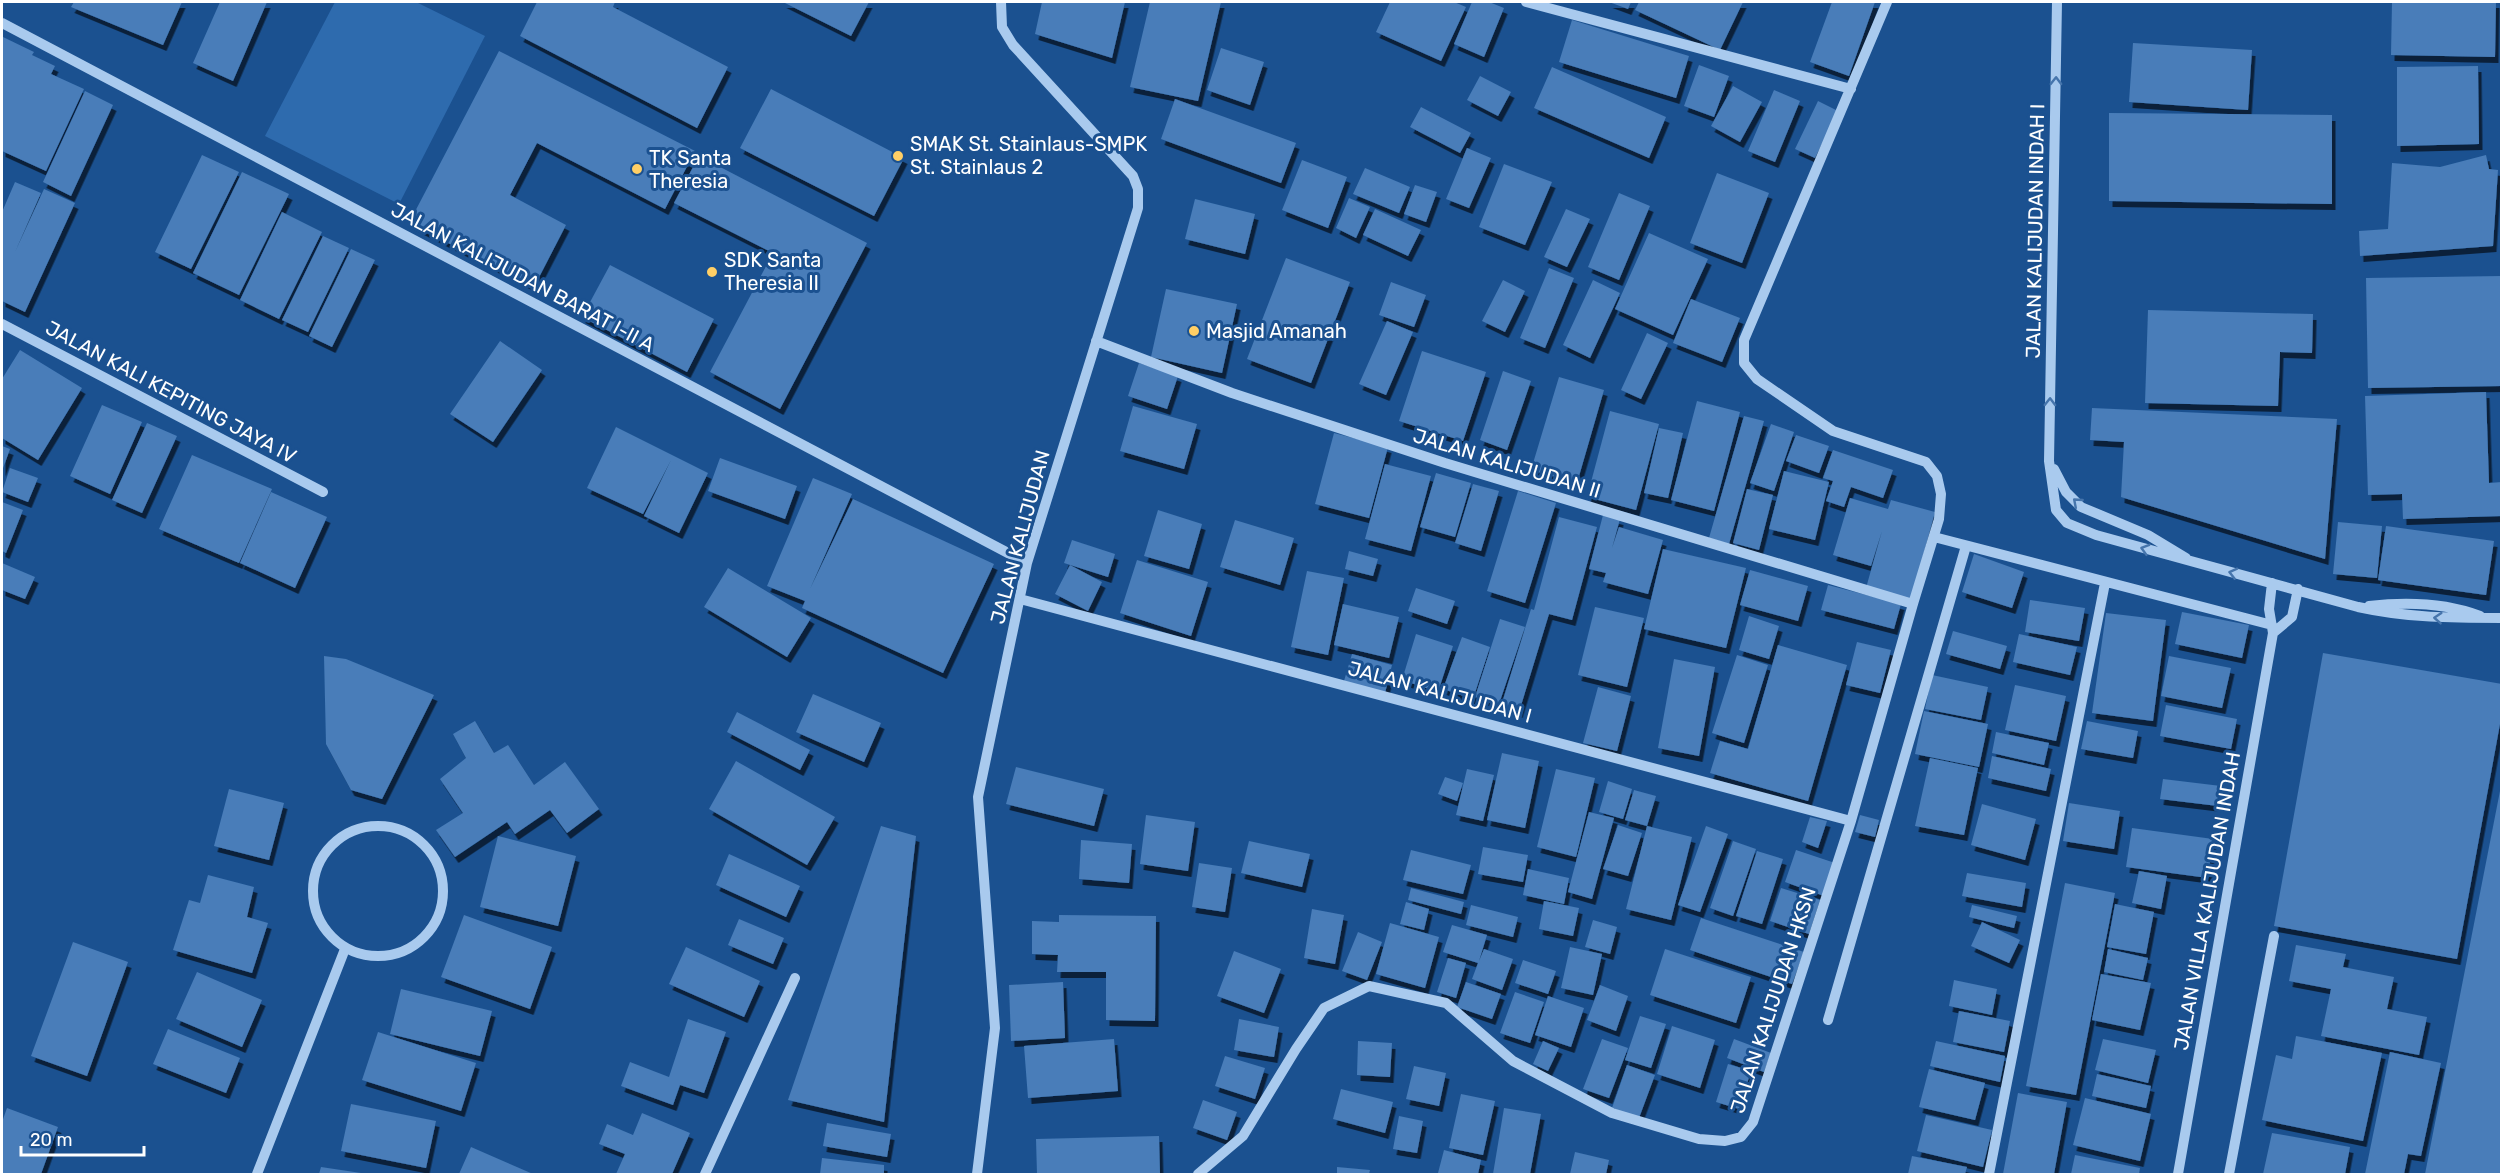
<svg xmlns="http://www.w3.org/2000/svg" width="2503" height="1176" font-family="Rubik,sans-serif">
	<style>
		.green { fill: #2e6bae }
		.building { fill: #487db9; filter: url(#shadow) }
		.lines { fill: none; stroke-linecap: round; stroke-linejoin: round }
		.minor { stroke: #a9caee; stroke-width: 10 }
		.oneway { stroke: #4675ac }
		.poi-dot { fill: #ffcf66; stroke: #1b5190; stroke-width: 2 }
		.labels { text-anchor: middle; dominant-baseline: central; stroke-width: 6; stroke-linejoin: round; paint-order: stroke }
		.poi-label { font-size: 20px; fill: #fff; stroke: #1b5190; text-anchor: start }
		.street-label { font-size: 20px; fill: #fff; stroke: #1b5190 }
	</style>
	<defs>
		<filter id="shadow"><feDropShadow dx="3.5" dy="6" stdDeviation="0" flood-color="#0009"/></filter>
	</defs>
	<rect width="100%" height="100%" fill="#1b5190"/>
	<path class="green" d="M335,2h81l69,34 -86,168 -134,-68z"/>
	<path class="building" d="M74,2h108l-19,43 -92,-38z
		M220,2h47l-34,79 -40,-18z
		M537,2h78l-2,5 115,60 -31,61 -177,-92z
		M783,2h86l-18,34z
		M1042,2h83l-13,56 -77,-24z
		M1150,2h71l-23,99 -68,-14z
		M1390,2h64l12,5 -25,54 -65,-29z
		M1472,2h17l15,6 -20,49 -30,-13z
		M1609,2h22l-3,7z
		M1639,2h104l-23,48 -85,-40z
		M1832,2h43l-26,74 -39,-14z
		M2392,2h104l-1,55 -104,-2z
		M1572,20l117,36 -13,42 -117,-36z
		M3,37l31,15 -2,3 23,11 -4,8 33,15 -38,82 -44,-20z
		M2133,43l119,7 -4,60 -119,-8z
		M1221,48l43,14 -14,43 -43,-15z
		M499,51l196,100 -30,58 -128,-66 -27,52 56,30 -32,62 -125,-64z
		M1699,65l30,11 -15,41 -30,-11z
		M2478,66l1,78 -82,2v-79z
		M1552,67l114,50 -17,41 -115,-50z
		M1480,76l31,16 -13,24 -31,-16z
		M1733,86l29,16 -22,40 -29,-16z
		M771,89l133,69 -30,58 -134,-68z
		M1774,90l26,11 -25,61 -27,-11z
		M85,91l28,14 -42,91 -28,-14z
		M1175,99l121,44 -15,40 -120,-44z
		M1818,101l20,10 -23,47 -20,-9z
		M1421,107l50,26 -11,20 -50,-26z
		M2109,113l223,2v89l-223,-3z
		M1467,148l24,10 -22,50 -23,-9z
		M202,155l37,17 -48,97 -36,-17z
		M2486,155l3,14 9,1 -5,76 -133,10 -1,-25 29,-2 4,-66 48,4z
		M699,156l168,87 -87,166 -70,-37 63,-119 -99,-50z
		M1302,160l45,17 -19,51 -46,-18z
		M1504,164l48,18 -27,63 -46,-18z
		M1365,168l45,19 -11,26 -46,-19z
		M242,172l47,22 -50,101 -46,-22z
		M1717,173l52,20 -27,70 -52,-20z
		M15,182l26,11 -26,59 29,-63 31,14 -50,109 -23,-11v-89z
		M1415,185l22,7 -11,30 -22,-8z
		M1619,193l31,13 -31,74 -31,-13z
		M1349,198l21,9 -14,31 -20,-10z
		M1195,199l60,15 -10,40 -60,-15z
		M1375,209l46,21 -13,26 -45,-21z
		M1566,209l24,10 -23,48 -23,-10z
		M282,212l40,20 -43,87 -39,-19z
		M1649,233l59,26 -35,76 -58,-26z
		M323,236l26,12 -41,84 -26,-12z
		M351,249l24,11 -43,87 -23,-11z
		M1286,258l64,24 -39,101 -64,-24z
		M610,265l104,54 -27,53 -105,-55z
		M1549,268l25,10 -29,70 -25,-10z
		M2502,276v110l-134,2 -2,-110z
		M1503,280l22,11 -20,41 -23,-11z
		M1593,280l27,13 -30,65 -27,-13z
		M1391,282l35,13 -12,32 -35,-12z
		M1166,289l71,15 -15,69 -71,-16z
		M1691,299l49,19 -18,44 -49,-19z
		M2148,310l165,4 -1,39 -32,-1 -2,54 -133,-3z
		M1387,321l26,11 -27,63 -27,-11z
		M1647,333l21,10 -27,56 -20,-9z
		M500,341l42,29 -49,72 -43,-28z
		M20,350l62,38 -44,72 -36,-22v-59z
		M1422,351l64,21 -23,69 -64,-20z
		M1139,363l39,13 -11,33 -39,-13z
		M1503,371l28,10 -24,69 -27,-10z
		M1559,377l45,13 -27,93 -46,-13z
		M2486,392l3,91 13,-1v34l-99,3 -1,-25 -34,1 -3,-99z
		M1697,401l43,11 -26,99 -43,-11z
		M102,405l40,17 -32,72 -40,-18z
		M1133,406l64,18 -13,45 -64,-18z
		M2092,408l245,11 -12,140 -204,-62 3,-55 -34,-2z
		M1610,411l49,13 -23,86 -49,-13z
		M1744,416l20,5 -35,123 -20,-6z
		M147,423l30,13 -35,77 -30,-13z
		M1771,424l23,8 -20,59 -24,-8z
		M616,427l92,46 -29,60 -35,-17 27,-56 -28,54 -56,-26z
		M1659,428l24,5 -15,65 -24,-5z
		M1334,433l54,14 -19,71 -54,-14z
		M1796,435l33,11 -10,27 -33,-12z
		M2,446l8,3 -8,22z
		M1833,450l60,20 -10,28 -32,-11 -7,20 -18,-6 7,-20 -10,-3z
		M192,455l80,34 -33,74 -80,-34z
		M720,458l77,28 -12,33 -77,-28z
		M1385,464l46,12 -20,75 -46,-12z
		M10,468l28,10 -10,24 -26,-10z
		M1784,471l45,11 -14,58 -46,-11z
		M1436,473l35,10 -16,54 -35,-10z
		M813,478l39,16 -42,95 43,-90 141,65 -51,109 -141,-65 3,-7 -38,-15z
		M1473,484l26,7 -18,60 -26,-8z
		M1747,489l26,6 -14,55 -26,-7z
		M1518,491l38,12 -31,100 -38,-12z
		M271,492l56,25 -32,71 -55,-25z
		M1850,498l38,11 3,-9 44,12 -24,88 -45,-12 16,-57 -11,35 -38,-11z
		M2,502l21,8 -17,43 -4,-2z
		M1158,510l44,14 -13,45 -45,-13z
		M1603,515l17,4 -8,29 7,-21 44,13 -15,54 -45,-12 3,-9 -17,-4z
		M1559,517l38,10 -25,93 -23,-6 -30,98 -18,-6 30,-97 3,1z
		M1235,520l59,18 -14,47 -60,-18z
		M2338,522l44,4 -5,52 -44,-4z
		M2386,526l108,15 -8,54 -108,-15z
		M1072,540l43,14 -7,23 -44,-14z
		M1663,549l83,19 -20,80 -82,-19z
		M1349,551l29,8 -5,17 -28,-7z
		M1974,554l50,18 -12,36 -50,-16z
		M1137,560l71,22 -17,54 -71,-23z
		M2,563l33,14 -10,22 -23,-9z
		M1070,565l32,17 -14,29 -33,-17z
		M728,568l83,50 -24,39 -83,-50z
		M1750,570l58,16 -10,35 -58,-16z
		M1307,571l37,7 -16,77 -37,-8z
		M1828,585l73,19 -7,25 -73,-19z
		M1416,588l39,13 -8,23 -39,-13z
		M2030,600l55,8 -6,33 -54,-9z
		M1343,604l56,13 -10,41 -55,-13z
		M1595,607l49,11 -17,69 -49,-12z
		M2182,612l67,13 -7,33 -67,-14z
		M2106,613l60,7 -13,101 -61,-8z
		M1749,616l30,10 -10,33 -30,-9z
		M1500,619l25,8 -26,77 -24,-7z
		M1953,631l54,15 -7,23 -54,-15z
		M1416,634l37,12 -15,46 -36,-12z
		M2019,634l58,13 -7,28 -57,-13z
		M1462,637l28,10 -17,52 -30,-10z
		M1857,642l34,8 -11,43 -34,-8z
		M1778,645l69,20 -39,136 -98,-28 10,-32 28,8z
		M2323,653l179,31v29l-45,246 -183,-33z
		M1352,654l40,11 -7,28 -41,-12z
		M1737,655l31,10 -24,78 -32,-10z
		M324,656l22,3 88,36 -52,104 -31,-9 -25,-46z
		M2169,656l62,12 -9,40 -61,-12z
		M1674,659l41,8 -16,89 -41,-8z
		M1932,675l56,12 -7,33 -56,-11z
		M2015,685l51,11 -10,45 -51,-11z
		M1598,687l33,9 -14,55 -34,-8z
		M813,694l68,29 -17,39 -68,-30z
		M2166,705l71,14 -6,30 -71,-13z
		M1924,711l64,13 -9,43 -64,-13z
		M737,712l73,38 -10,20 -73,-38z
		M475,721l19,32 14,-8 26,40 31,-23 34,47 -32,24 -17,-23 -35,24 -8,-12 -52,35 -19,-27 27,-17 -23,-34 26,-21 -13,-24z
		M2087,721l51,10 -5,27 -52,-9z
		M1996,732l53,11 -5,22 -52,-12z
		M1502,753l37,8 -14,67 -38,-8z
		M1992,756l59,13 -5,22 -58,-13z
		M1930,758l48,10 -14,67 -49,-9z
		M736,761l99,56 -28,48 -98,-56z
		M1016,767l88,22 -10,37 -88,-22z
		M1467,769l27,6 -11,46 -27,-6z
		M1556,769l39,9 -19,79 -39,-10z
		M1445,777l18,6 -6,18 -19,-7z
		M2163,779l58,7 -3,20 -58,-7z
		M1608,781l24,8 -9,30 -24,-7z
		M229,789l55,14 -15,57 -55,-14z
		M1634,790l22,6 -9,30 45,11 -21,83 -45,-11 21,-83 -22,-6z
		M2500,791l2,383h-77z
		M2069,803l51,8 -6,38 -51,-8z
		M1982,804l54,15 -11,41 -54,-15z
		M1589,812l25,6 -22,81 -24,-7z
		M1146,815l49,7 -7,49 -48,-7z
		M1860,815l19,5 -4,17 -20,-5z
		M1810,817l17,4 -9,27 -16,-6z
		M1618,825l24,8 -14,43 -25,-7z
		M881,826l35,10 -32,286 -96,-22z
		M1706,826l22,8 -28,78 -22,-7z
		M2132,828l81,11 -5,39 -82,-11z
		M498,836l78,20 -18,70 -78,-19z
		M1081,840l51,4 -3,39 -50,-4z
		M1249,841l61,13 -8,33 -61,-14z
		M1733,841l23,8 -23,67 -23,-8z
		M1483,847l45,8 -5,27 -45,-8z
		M1411,850l60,15 -8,29 -60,-14z
		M1796,850l39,13 -11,33 -39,-14z
		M1757,851l26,8 -21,65 -26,-8z
		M729,854l71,32 -14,31 -70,-32z
		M1199,863l33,5 -7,44 -33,-5z
		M1528,869l41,9 -5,26 -41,-9z
		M2139,871l28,5 -6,33 -29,-6z
		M1967,873l59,10 -4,24 -60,-11z
		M208,875l46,12 -7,30 21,6 -16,50 -79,-23 16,-50 11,3z
		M2065,883l50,10 -39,202 -50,-9z
		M1411,888l53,14 -3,12 -53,-14z
		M1781,888l39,12 -11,34 -39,-13z
		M1544,901l35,7 -6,28 -34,-7z
		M1406,902l23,7 -5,21 -24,-6z
		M2115,904l39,8 -8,42 -39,-7z
		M1471,905l47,12 -5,20 -47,-12z
		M1972,905l45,11 -3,12 -45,-11z
		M1312,909l32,6 -9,49 -31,-6z
		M464,915l88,32 -22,62 -89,-32z
		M1059,915l97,1 -1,105 -49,-1v-48h-49l1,-17 -26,-1v-33l27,1z
		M1701,918l103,34 -12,32 -102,-34z
		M739,919l45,19 -11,26 -45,-19z
		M1593,920l24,7 -7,27 -25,-7z
		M1982,922l38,18 -11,23 -38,-17z
		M1390,923l49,14 -14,51 -49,-14z
		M1452,925l35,10 -8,26 5,-12 29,10 -11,31 -30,-11 6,-16 -35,-11z
		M1358,932l24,10 -15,38 -25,-9z
		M73,942l55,20 -41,114 -56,-20z
		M2296,945l50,9 -3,13 51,10 -7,32 40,8 -8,38 -98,-19 10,-47 -42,-8z
		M686,947l74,34 -16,36 -75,-33z
		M1570,947l32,7 -9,41 -32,-7z
		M1665,949l86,28 -15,46 -86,-28z
		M2108,949l40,9 -5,22 -39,-8z
		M1234,951l47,18 -17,44 -47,-17z
		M1448,958l18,5 -10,35 -19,-6z
		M1523,960l33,11 -8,23 -33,-11z
		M197,972l65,28 -20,47 -66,-28z
		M2101,974l50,9 -11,47 -48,-10z
		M1954,980l43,9 -5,26 -43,-9z
		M1063,982l2,56 -54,3 -2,-56z
		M1466,982l35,12 -9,25 -35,-12z
		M1600,985l28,11 -12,35 -29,-11z
		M401,989l91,22 -12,45 -90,-22z
		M1515,992l29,10 -14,41 -30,-10z
		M1548,996l36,12 -13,39 -36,-12z
		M1959,1011l51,10 -6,31 -51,-10z
		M1640,1016l26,8 -15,44 -26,-8z
		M688,1019l38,13 -22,61 -24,-8 -7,20 -52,-19 9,-24 39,15z
		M1239,1019l40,8 -5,30 -40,-7z
		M1672,1026l43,14 -15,48 -43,-14z
		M168,1029l72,29 -14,35 -73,-29z
		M378,1032l98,31 -15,48 -99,-31z
		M2296,1036l86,17 -19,88 -101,-21 14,-65 16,4z
		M1114,1039l4,52 -90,7 -4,-52z
		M1602,1039l26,9 -19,50 -26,-9z
		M1734,1039l37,14 -7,19 -37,-14z
		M2103,1039l53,11 -8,33 -53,-13z
		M1358,1041l34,2 -2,34 -33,-2z
		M1543,1041l16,7 -11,23 -15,-7z
		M1936,1041l69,15 -5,26 -70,-16z
		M2390,1052l51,11 -20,93 -13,-2 -4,20h-39z
		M1225,1056l40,12 -10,31 -40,-13z
		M1728,1064l23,7 -12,38 -23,-7z
		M1627,1065l28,10 -16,43 -27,-10z
		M1414,1066l32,7 -7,33 -33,-7z
		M1929,1069l56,14 -10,37 -56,-13z
		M2097,1074l54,12 -5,22 -54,-12z
		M1341,1089l52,13 -8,31 -52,-14z
		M2018,1093l49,9 -13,72h-51z
		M1461,1094l34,7 -12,54 -34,-7z
		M2085,1098l66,16 -11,47 -67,-16z
		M1203,1100l34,12 -10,28 -34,-12z
		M351,1104l85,17 -10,47 -85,-17z
		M7,1108l51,19 -17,47h-39v-52z
		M1504,1108l37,6 -11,60h-37z
		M642,1113l48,20 -18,41h-56l9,-20 -26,-10 8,-20 26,11z
		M1926,1115l66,15 -9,37 -66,-16z
		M1399,1116l24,5 -6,32 -24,-4z
		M827,1123l64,11 -4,23 -64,-11z
		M2272,1133l78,14 -5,27h-82z
		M1159,1136l1,38h-123l-1,-35z
		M471,1147l62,27h-74z
		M1444,1150l37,10 -3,14 -40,-1z
		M1575,1152l34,8 -3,14h-36z
		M2075,1155l65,13 -1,6h-68z
		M1912,1156l55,11 -2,7h-57z
		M822,1158l62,7v9h-64z
		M321,1167l40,6v1h-42z
		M1337,1167l33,3 -1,4h-32z"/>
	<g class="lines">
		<path class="minor" d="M1526,2l325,87
			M2057,2l-8,459 7,49 11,13 29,12 262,72c50,11 94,11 144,11
			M2,23l1025,540
			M2,324l321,168
			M1096,341l136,52 213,70 468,141
			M2054,469l12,23 15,15 67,28 38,23
			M1934,537l338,88
			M1020,599l831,222
			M2369,606c36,-4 77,-3 111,10
			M2273,633l19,-16 6,-28
			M313 891a65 65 0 1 1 130 0a65 65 0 1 1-130 0Z
			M1828,1020l138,-474
			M257,1174l88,-225
			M705,1174l90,-196
			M977,1174l18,-146 -17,-231 49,-234 111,-355v-19l-5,-13 -120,-131 -11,-18 -1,-25
			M1198,1174l45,-38 53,-87 28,-41 45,-22 77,17 67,58 99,52 87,26 26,2 16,-4 12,-15 98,-301 62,-217 26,-85 2,-25 -4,-18 -11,-14 -93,-31 -76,-52 -13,-16v-23l143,-338
			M1989,1174l116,-591
			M2178,1174l95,-541 -4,-24 3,-26
			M2229,1174l45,-238"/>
	</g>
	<defs><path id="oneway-chevron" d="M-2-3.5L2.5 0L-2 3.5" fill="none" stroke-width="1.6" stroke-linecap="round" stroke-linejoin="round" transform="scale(1.5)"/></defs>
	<g class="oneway">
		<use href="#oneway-chevron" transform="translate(2056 81) rotate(-89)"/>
		<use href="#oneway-chevron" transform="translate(2050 402) rotate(-89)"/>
		<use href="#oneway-chevron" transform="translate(2077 502) rotate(-139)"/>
		<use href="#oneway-chevron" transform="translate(2145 549) rotate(-164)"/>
		<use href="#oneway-chevron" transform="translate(2233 573) rotate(-166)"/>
		<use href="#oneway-chevron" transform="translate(2438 618) rotate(-176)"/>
	</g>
	<g class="poi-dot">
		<circle cx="898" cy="156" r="6"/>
		<circle cx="637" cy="169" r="6"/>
		<circle cx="712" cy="272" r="6"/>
		<circle cx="1194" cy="331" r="6"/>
	</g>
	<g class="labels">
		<g class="poi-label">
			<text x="910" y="144">SMAK St. Stainlaus-SMPK<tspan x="910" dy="23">St. Stainlaus 2</tspan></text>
			<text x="649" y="158">TK Santa<tspan x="649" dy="23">Theresia</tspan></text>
			<text x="724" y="260">SDK Santa<tspan x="724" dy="23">Theresia II</tspan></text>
			<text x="1206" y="331">Masjid Amanah</text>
		</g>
		<g class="street-label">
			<text transform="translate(2035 231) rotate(-89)">JALAN KALIJUDAN INDAH I</text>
			<text transform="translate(523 277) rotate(28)">JALAN KALIJUDAN BARAT I-II A</text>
			<text transform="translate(171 392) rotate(28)">JALAN KALI KEPITING JAYA IV</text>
			<text transform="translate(1507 463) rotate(17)">JALAN KALIJUDAN II</text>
			<text transform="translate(1020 537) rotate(-75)">JALAN KALIJUDAN</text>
			<text transform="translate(1440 692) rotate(15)">JALAN KALIJUDAN I</text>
			<text transform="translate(2207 901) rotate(-80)">JALAN VILLA KALIJUDAN INDAH</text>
			<text transform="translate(1773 1000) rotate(-72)">JALAN KALIJUDAN HKSN</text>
		</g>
	</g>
	<rect width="2503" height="1176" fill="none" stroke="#ffffff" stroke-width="6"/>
	<path d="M21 1146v9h123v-9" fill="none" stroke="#ffffff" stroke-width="3"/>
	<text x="30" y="1146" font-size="18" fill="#ffffff" stroke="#1b5190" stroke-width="4.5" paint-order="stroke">20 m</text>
</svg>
